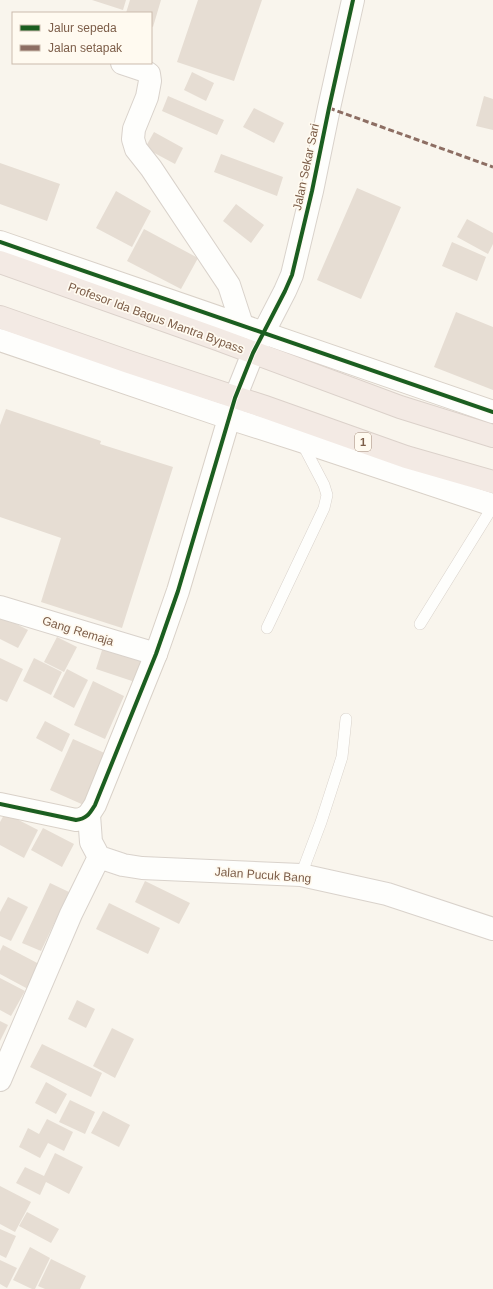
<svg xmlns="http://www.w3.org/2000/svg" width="493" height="1289" font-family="Helvetica,sans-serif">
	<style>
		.building { fill: #e6ddd3 }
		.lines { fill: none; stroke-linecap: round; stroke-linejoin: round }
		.lane-casing { stroke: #d9d2cb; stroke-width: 12 }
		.street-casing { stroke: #d9d2cb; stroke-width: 24 }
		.secondary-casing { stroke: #d9d1c8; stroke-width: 24 }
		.highway-casing { stroke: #dbd1ca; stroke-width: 24 }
		.lane { stroke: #fefefc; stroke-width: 11 }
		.street { stroke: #fefefc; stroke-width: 22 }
		.secondary { stroke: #fefefc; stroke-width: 22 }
		.highway { stroke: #f3eae4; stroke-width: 22 }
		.quiet { stroke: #8d6e63; stroke-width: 3; stroke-dasharray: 6 3; stroke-linecap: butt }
		.cycleway-casing { stroke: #fffaf0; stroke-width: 6 }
		.cycleway { stroke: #1b5e20; stroke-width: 4 }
		.labels { text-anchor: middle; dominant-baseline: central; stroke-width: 3.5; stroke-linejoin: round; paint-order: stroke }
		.shield { fill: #fffaf0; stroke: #a38c7a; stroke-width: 1 }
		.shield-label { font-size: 11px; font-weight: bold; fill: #7c5d48 }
		.street-label { font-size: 12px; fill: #7c5d48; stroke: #fffaf0 }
	</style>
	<rect width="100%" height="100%" fill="#f9f5ed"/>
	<path class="building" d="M92,0h34l-3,10z
		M130,0h31l-8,27 -2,-1v-13h-25z
		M198,0h64l-28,81 -57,-19z
		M192,72l22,11 -8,18 -22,-11z
		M168,96l56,24 -7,15 -55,-24z
		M484,96l9,3v31l-17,-4z
		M254,108l30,15 -10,20 -31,-16z
		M154,132l29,16 -8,16 -30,-16z
		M221,154l62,23 -6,19 -63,-24z
		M0,163l60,21 -13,37 -47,-17z
		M357,188l44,19 -40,92 -44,-19z
		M116,191l35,20 -19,36 -36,-19z
		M236,204l28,21 -13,18 -28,-22z
		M467,219l26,14v11l-5,10 -31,-17z
		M144,229l54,29 -17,31 -54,-28z
		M452,242l34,15 -9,24 -35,-15z
		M456,312l37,15v63l-59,-23z
		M6,409l95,32 -1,3 73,23 -51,161 -81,-26 20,-64 -61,-21v-92z
		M1,616l27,14 -10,18 -18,-9v-21z
		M57,637l20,10 -13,25 -20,-10z
		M103,647l39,13 -7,22 -39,-13z
		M0,658l23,11 -16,33 -7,-3z
		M34,658l28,14 -11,23 -28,-14z
		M67,669l21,11 -14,28 -21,-11z
		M93,681l31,15 -19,43 -31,-14z
		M45,721l25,13 -8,18 -26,-14z
		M73,739l36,16 -23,51 -36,-16z
		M5,813l33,17 -14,28 -24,-13v-23z
		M43,828l31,16 -12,23 -31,-17z
		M145,881l45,22 -11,21 -44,-22z
		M50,883l19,9 -28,59 -19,-8z
		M8,897l20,10 -17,34 -11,-5v-24z
		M109,903l51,25 -12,26 -52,-25z
		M3,945l38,20 -13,24 -28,-15v-23z
		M0,978l25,13 -14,25 -11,-6z
		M77,1000l18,9 -9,19 -18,-9z
		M0,1021l8,4 -8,16z
		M112,1028l22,11 -19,39 -22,-12z
		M42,1044l60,29 -11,24 -61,-30z
		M46,1082l21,12 -11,20 -21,-11z
		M70,1100l25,12 -10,22 -26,-12z
		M103,1111l27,14 -11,22 -28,-14z
		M47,1119l26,13 -9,19 -16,-8 -8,15 -21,-11 9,-19 11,6z
		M55,1153l28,14 -14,27 -23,-12 -6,13 -24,-12 9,-16 19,9z
		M0,1186l31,16 -16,30 -15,-8z
		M27,1212l32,17 -8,14 -32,-17z
		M0,1229l16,7 -10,22 -6,-3z
		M30,1247l20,11 -15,31h-3l-19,-9z
		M51,1259l35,17 -6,13h-35l-7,-3z
		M0,1260l17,8 -10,20 -7,-4z"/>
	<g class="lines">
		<g class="lane-casing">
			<path id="lane" d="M420,624l73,-118
				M267,628l57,-120 3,-13 -3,-10 -22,-42
				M301,875l20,-53 21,-65 4,-38"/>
		</g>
		<g class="street-casing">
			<path id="street" d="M122,63l21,7 6,4 1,7 -3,16 -13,32 -1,10 3,10 15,19 78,117 13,40
				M235,398l18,-45 32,-62 7,-16 20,-84 17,-83 24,-108
				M0,607l156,47
				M99,857l24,8 19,3 159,7 86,19 106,35
				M0,1080l71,-166 28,-57 -8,-15 -2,-27"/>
		</g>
		<g class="secondary-casing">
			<path id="secondary" d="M0,242l493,170
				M0,340l229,78 72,23 192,64
				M0,804l76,16c11,-1 14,-7 19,-15l61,-151 22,-63 57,-193"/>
		</g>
		<g class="highway-casing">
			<path id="highway" d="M0,262l217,77 183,68 93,29
				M0,317l129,45 136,45 141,50 87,25"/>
		</g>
		<use href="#lane" class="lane"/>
		<use href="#street" class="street"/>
		<use href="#secondary" class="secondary"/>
		<use href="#highway" class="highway"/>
		<path class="quiet" d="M329,108l164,59"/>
		<g class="cycleway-casing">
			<path id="cycleway" d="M0,242l493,170
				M0,804l76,16c11,-1 14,-7 19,-15l61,-151 22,-63 57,-193 18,-45 32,-62 7,-16 20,-84 17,-83 24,-108"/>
		</g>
		<use href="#cycleway" class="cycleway"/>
	</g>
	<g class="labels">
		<rect class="shield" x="355" y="433" width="16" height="18" rx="3"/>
		<g class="shield-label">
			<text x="363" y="442">1</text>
		</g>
		<g class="street-label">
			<text transform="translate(306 167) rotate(-78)">Jalan Sekar Sari</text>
			<text transform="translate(156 318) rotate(20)">Profesor Ida Bagus Mantra Bypass</text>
			<text transform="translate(78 631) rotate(17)">Gang Remaja</text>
			<text transform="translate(263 875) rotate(4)">Jalan Pucuk Bang</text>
		</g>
	</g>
	<rect x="12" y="12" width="140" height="52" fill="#fffaf0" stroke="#cbbbad"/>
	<rect x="20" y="25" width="20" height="6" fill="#1b5e20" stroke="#cbbbad"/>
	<text x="48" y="32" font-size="12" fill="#7c5d48">Jalur sepeda</text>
	<rect x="20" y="45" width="20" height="6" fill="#8d6e63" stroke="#cbbbad"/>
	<text x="48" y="52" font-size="12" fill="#7c5d48">Jalan setapak</text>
</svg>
